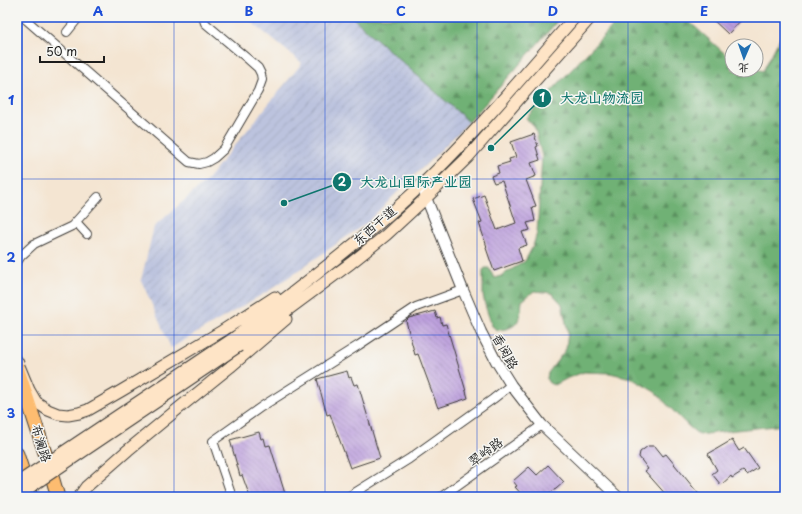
<svg xmlns="http://www.w3.org/2000/svg" width="802" height="514" font-family="'Playpen Sans','LXGW WenKai TC',sans-serif">
	<style>
		.industrial { fill: url(#industrial-furrows) }
		.forest { fill: url(#forest-firs); stroke: #466648 }
		.building { fill: url(#building-back-hatch) }
		.lines { fill: none; stroke-linecap: round; stroke-linejoin: round }
		.minor-casing { stroke: #3c3a37; stroke-width: 10 }
		.tertiary-casing { stroke: #3c3a37; stroke-width: 12 }
		.secondary-casing { stroke: #3c3a37; stroke-width: 13 }
		.primary-casing { stroke: #3c3a37; stroke-width: 15 }
		.minor { stroke: #fff; stroke-width: 8 }
		.tertiary { stroke: #fff; stroke-width: 10 }
		.secondary { stroke: #fee4c6; stroke-width: 11 }
		.primary { stroke: #fdbc70; stroke-width: 13 }
		.secondary-bridge-casing { stroke: #3c3a37; stroke-width: 13; stroke-linecap: butt }
		.secondary-bridge { stroke: #fee4c6; stroke-width: 11 }
		.grid { fill: none; stroke: #1d4ed8; stroke-width: 1; stroke-opacity: 0.55 }
		.labels { text-anchor: middle; dominant-baseline: central; stroke-width: 3; stroke-linejoin: round; paint-order: stroke }
		.street-label { font-size: 13px; fill: #1c1c1c; stroke: #f6f6f2 }
		.leader { fill: none; stroke: #0f766e; stroke-width: 1.5 }
		.callout-dot { fill: #0f766e; stroke: #f6f6f2; stroke-width: 1.5 }
		.mark-label { font-size: 12px; text-anchor: middle; font-weight: bold; fill: #fff }
		.callout-label { font-size: 14px; text-anchor: middle; font-weight: bold; fill: #0f766e; stroke: #f6f6f2; stroke-width: 3; stroke-linejoin: round; paint-order: stroke }
		.neatline { fill: none; stroke: #1d4ed8; stroke-width: 1.5 }
		.grid-label { font-size: 13px; text-anchor: middle; font-weight: bold; fill: #1d4ed8 }
	</style>
	<defs>
		<pattern id="industrial-furrows" width="10" height="10" patternUnits="userSpaceOnUse"><rect width="10" height="10" fill="#bcc3de"/><path d="M-1 1l2-2M0 10L10 0M9 11l2-2" fill="none" stroke="#a1a7be"/></pattern>
		<pattern id="forest-firs" width="22" height="20" patternUnits="userSpaceOnUse"><rect width="22" height="20" fill="#6fb174"/><path d="M5 1l3.5 6h-7zM16 11l3.5 6h-7z" fill="#5a8f5e"/></pattern>
		<pattern id="building-back-hatch" width="6" height="6" patternUnits="userSpaceOnUse"><rect width="6" height="6" fill="#bc9fdd"/><path d="M-1 5l2 2M0 0l6 6M5-1l2 2" fill="none" stroke="#9881b2"/></pattern>
	</defs>
	<rect width="100%" height="100%" fill="#f6f6f2"/>
	<filter id="ink" filterUnits="userSpaceOnUse"><feTurbulence type="fractalNoise" baseFrequency=".025" numOctaves="2"/><feDisplacementMap in="SourceGraphic" scale="8" xChannelSelector="R" yChannelSelector="G"/><feConvolveMatrix kernelMatrix="1 2 1 2 8 2 1 2 1" color-interpolation-filters="sRGB"/></filter>
	<filter id="wash" filterUnits="userSpaceOnUse"><feTurbulence type="fractalNoise" baseFrequency=".012" numOctaves="4" result="noise"/><feDisplacementMap in="SourceGraphic" scale="16" xChannelSelector="R" yChannelSelector="G"/><feGaussianBlur stdDeviation="0.9" result="paint"/><feColorMatrix in="noise" values="0 0 0 0 0 0 0 0 0 0 0 0 0 0 0 0 0 1.4 0 .05"/><feComposite in="paint" operator="in"/></filter>
	<g filter="url(#wash)">
		<rect width="100%" height="100%" fill="#f4e5d2"/>
		<path class="industrial" d="M245,17h107l117,105 -104,102 -95,66 -99,58 -30,-68 13,-53 51,-45 97,-119z"/>
		<path class="forest" d="M352,17h209l-92,105z
			M621,17h63l48,43v10h24v-1l7,2 22,-43v397l-49,5 -37,5 -12,-10 -32,-33 -24,-14 -21,-5 -26,-1 -16,6 -13,7 -4,-1 -3,-2 -1,-4 1,-5 18,-24 2,-17 -6,-28 -10,-11 -18,-2 -12,10c-2,19 -3,28 -25,29l-5,-4 -7,-21 -2,-10v-25l2,-2h4l5,10 7,-2 24,-15 8,-15 4,-13 5,-76 -7,-29 -9,-10z"/>
		<g id="blocks">
			<path class="building" d="M710,17h34l-16,17z
				M534,134l4,12 -2,1 4,13 -9,3 5,13 -10,4 10,26 -4,1 3,14 -8,2 3,7 -8,2 5,13 -9,3 4,13 -28,10 -8,-23 1,-1 -8,-24 3,-1 -9,-23 11,-4 13,35 19,-7 -14,-42 -8,2 -3,-7 8,-3 -2,-7 13,-4 -1,-3 7,-2 -5,-15z
				M435,311l2,7 3,-1 2,8 4,-1 22,74 -30,10 -20,-54 -3,1 -9,-34 3,-3z
				M347,371l2,7 2,-1 3,8 4,-1 22,74 -30,10 -20,-54 -3,1 -10,-36z
				M259,432l2,7 3,-1 2,8 4,-1 16,52h-36l-8,-22 -2,1 -10,-36z
				M732,440l7,11 5,-3 14,20 -11,7 -4,-4 -11,7 -1,-2 -10,9 -9,-11 5,-4 -9,-16z
				M648,446h7l8,10 3,-2 35,43h-33l-23,-26 3,-2 -9,-12 1,-5z
				M548,465l16,17 -8,7 -7,4 4,4h-11l-2,-2h-10v2h-6l-9,-10 2,-1 -4,-5 16,-14 8,8z"/>
		</g>
	</g>
	<g filter="url(#ink)">
		<use href="#blocks" fill-opacity="0" stroke="#3c3a37" stroke-width="1"/>
		<g class="lines">
			<g class="minor-casing">
				<path id="minor" d="M23,17l166,145 10,2 8,-2 7,-4 10,-9 34,-58 4,-11 -1,-6 -3,-6 -9,-8 -44,-37 -2,-6
					M67,32l12,-15
					M76,222l11,12
					M17,262l4,-6 13,-12 38,-18 26,-29
					M232,497l-19,-56 48,-34 98,-62 57,-38 47,-17
					M348,497l61,-38 84,-60 18,-14
					M441,497l101,-72"/>
			</g>
			<g class="tertiary-casing">
				<path id="tertiary" d="M421,185l42,105 18,42 15,29 15,24 31,40 76,72"/>
			</g>
			<g class="secondary-casing">
				<path id="secondary" d="M234,338c60,-47 123,-93 179,-145 58,-54 109,-116 162,-176
					M239,346l112,-83 35,-28 41,-38 41,-40 123,-140
					M17,361l12,29 7,12 12,8 10,4 10,1 11,-2 9,-3 33,-19 101,-60 53,-34
					M79,497l7,-10 42,-37 51,-42 51,-41 56,-48"/>
			</g>
			<g class="primary-casing">
				<path id="primary" d="M17,367l29,89 12,41
					M17,454l14,43"/>
			</g>
			<use href="#minor" class="minor"/>
			<use href="#tertiary" class="tertiary"/>
			<use href="#secondary" class="secondary"/>
			<use href="#primary" class="primary"/>
			<g class="secondary-bridge-casing">
				<path id="secondary-bridge" d="M17,483l217,-145
					M17,496l222,-150"/>
			</g>
			<use href="#secondary-bridge" class="secondary-bridge"/>
		</g>
	</g>
	<path class="grid" d="M174,17v480M325,17v480M477,17v480M628,17v480M17,179h768M17,335h768"/>
	<g class="labels">
		<g class="street-label">
			<text transform="translate(374 225) rotate(-41)">东西干道</text>
			<text transform="translate(506 351) rotate(61)">香阅路</text>
			<text transform="translate(42 443) rotate(73)">布澜路</text>
			<text transform="translate(485 451) rotate(-36)">翠岭路</text>
		</g>
	</g>
	<path class="leader" d="M491 148L542 98M284 203L342 182"/>
	<g class="callout-dot">
		<circle cx="491" cy="148" r="4"/>
		<circle cx="284" cy="203" r="4"/>
		<circle cx="542" cy="98" r="10"/>
		<circle cx="342" cy="182" r="10"/>
	</g>
	<g class="mark-label">
		<text x="542" y="102">1</text>
		<text x="342" y="186">2</text>
	</g>
	<g class="callout-label">
		<text x="602" y="103">大龙山物流园</text>
		<text x="416" y="187">大龙山国际产业园</text>
	</g>
	<rect width="802" height="514" fill="none" stroke="#f6f6f2" stroke-width="44"/>
	<g transform="translate(744 58) rotate(182)"><circle r="19" fill="#f6f6f2" stroke="#9f9f9c"/>
	<path d="M0-3L7 15L0 10L-7 15Z" fill="#1f6fb2"/>
	<text y="-6" font-size="11" font-weight="bold" text-anchor="middle" fill="#1c1c1c">北</text>
	</g>
	<path d="M40 56v6h64v-6" fill="none" stroke="#1c1c1c" stroke-width="2"/>
	<text x="46" y="56" font-size="12" fill="#1c1c1c" stroke="#f6f6f2" stroke-width="3" paint-order="stroke">50 m</text>
	<rect x="22" y="22" width="758" height="470" class="neatline"/>
	<g class="grid-label">
		<text x="98" y="16">A</text>
		<text x="249" y="16">B</text>
		<text x="401" y="16">C</text>
		<text x="553" y="16">D</text>
		<text x="704" y="16">E</text>
		<text x="11" y="105">1</text>
		<text x="11" y="262">2</text>
		<text x="11" y="418">3</text>
	</g>
</svg>
